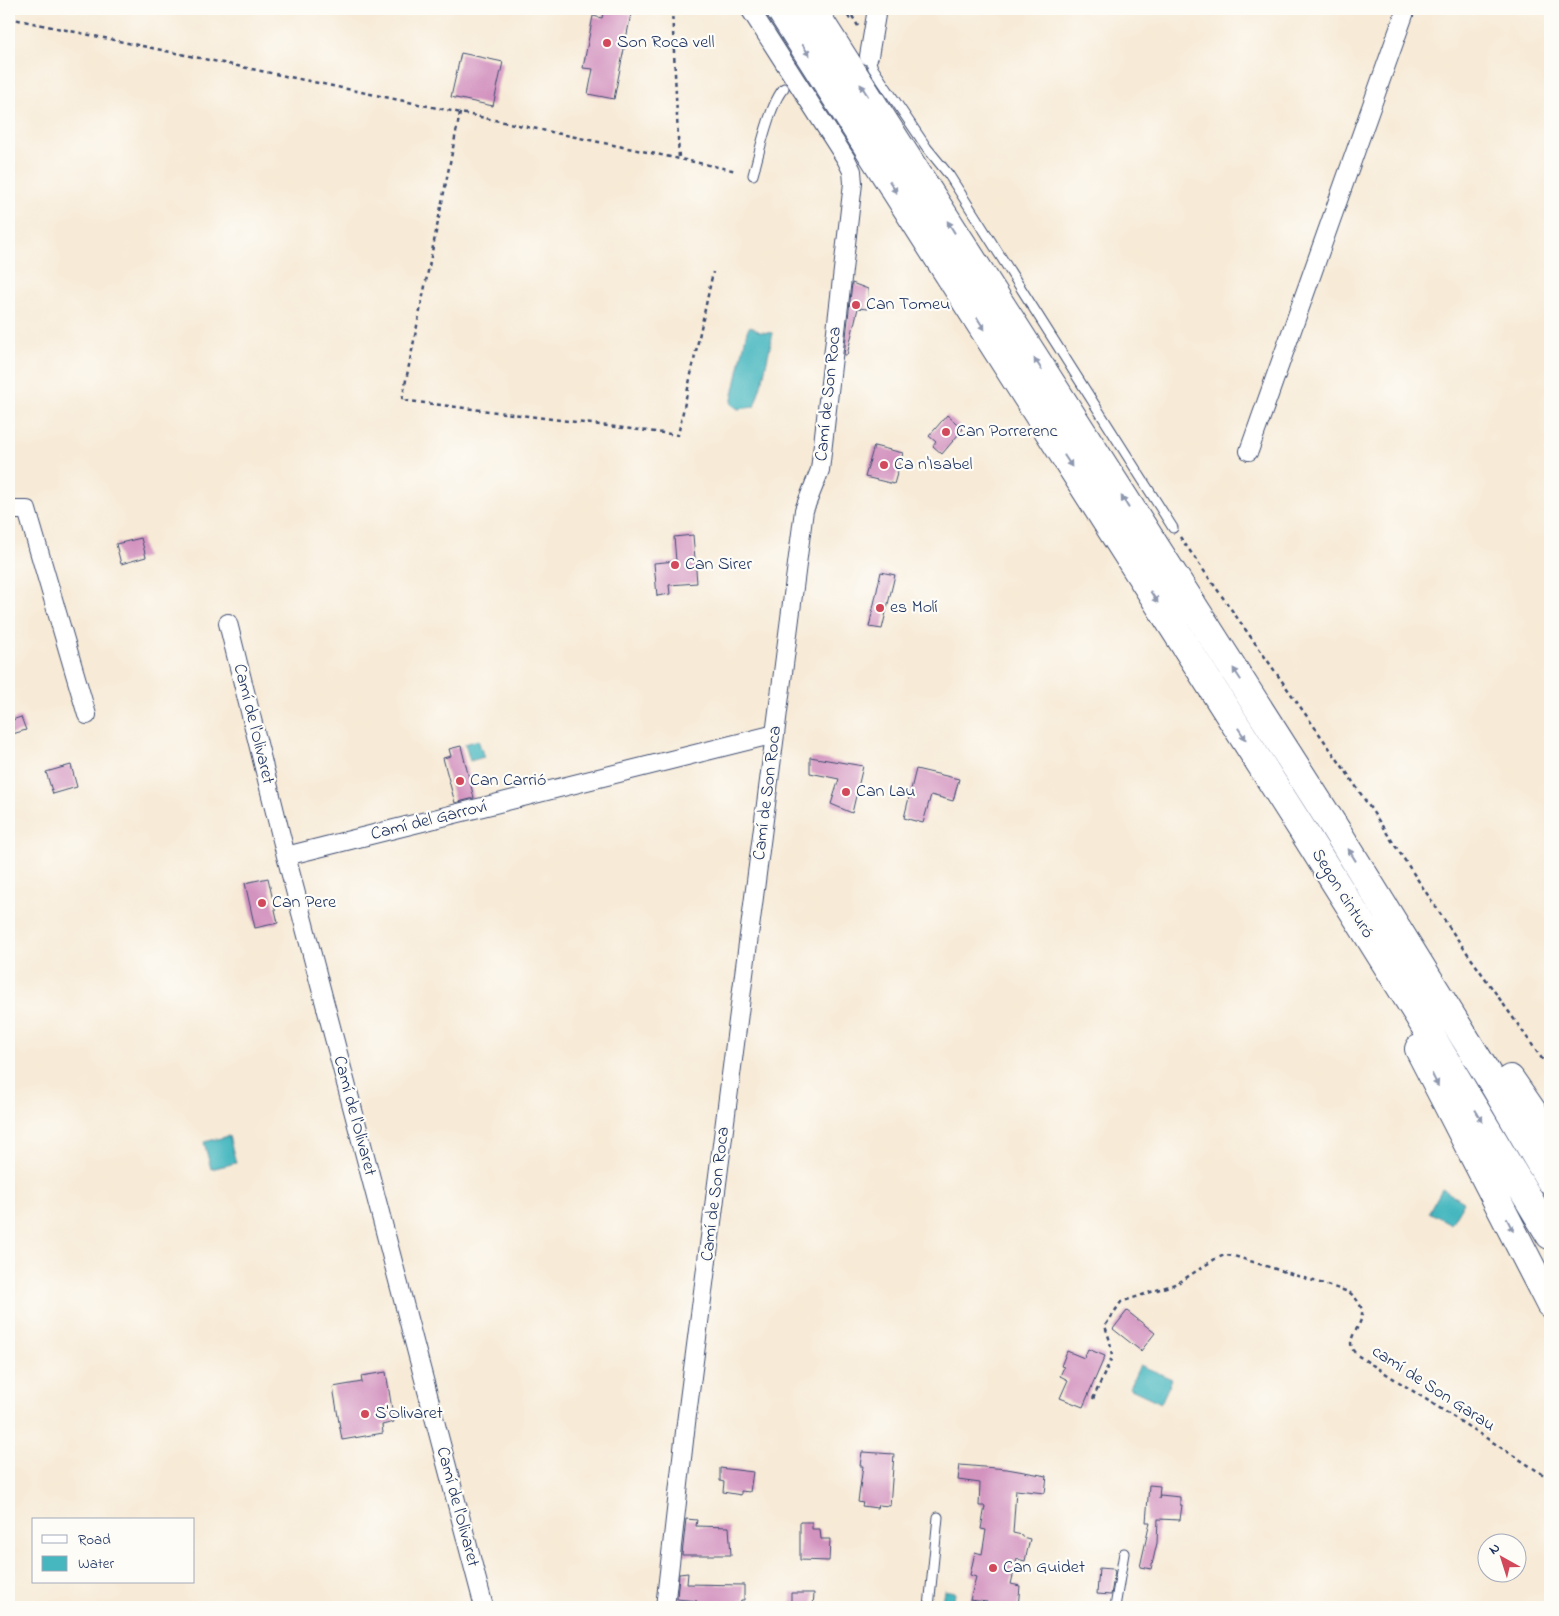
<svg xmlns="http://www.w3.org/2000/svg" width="1559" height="1616" font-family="'Indie Flower',sans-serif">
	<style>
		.water { fill: #47b7bf; stroke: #31738e }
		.building { fill: #d393bf }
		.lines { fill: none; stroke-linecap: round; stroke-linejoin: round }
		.lane-casing { stroke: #3c4b70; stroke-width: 11 }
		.street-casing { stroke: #3c4b70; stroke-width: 20 }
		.highway-casing { stroke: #3c4b70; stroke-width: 30 }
		.path { stroke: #3c4b70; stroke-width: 2.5; stroke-dasharray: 4 4; stroke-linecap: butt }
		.lane { stroke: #fff; stroke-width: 9 }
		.street { stroke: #fff; stroke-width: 18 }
		.highway { stroke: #fff; stroke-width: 28 }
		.oneway { fill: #8d97ae }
		.poi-dot { fill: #d1495b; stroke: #fdfcf7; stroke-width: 2 }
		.labels { text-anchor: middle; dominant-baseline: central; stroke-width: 4.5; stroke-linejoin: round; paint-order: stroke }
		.poi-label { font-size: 18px; fill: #1b2f5e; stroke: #fdfcf7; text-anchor: start }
		.street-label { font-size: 18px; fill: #1b2f5e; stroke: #fdfcf7 }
	</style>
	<rect width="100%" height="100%" fill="#fdfcf7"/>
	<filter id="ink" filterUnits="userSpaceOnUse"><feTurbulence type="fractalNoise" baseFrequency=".02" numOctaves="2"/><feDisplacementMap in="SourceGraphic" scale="10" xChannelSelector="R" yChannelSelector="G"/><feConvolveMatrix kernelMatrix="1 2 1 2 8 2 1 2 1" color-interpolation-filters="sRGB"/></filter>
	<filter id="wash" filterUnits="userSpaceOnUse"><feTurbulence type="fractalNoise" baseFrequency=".0096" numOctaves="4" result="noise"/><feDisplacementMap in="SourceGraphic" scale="20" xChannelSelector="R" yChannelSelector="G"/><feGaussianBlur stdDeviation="1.12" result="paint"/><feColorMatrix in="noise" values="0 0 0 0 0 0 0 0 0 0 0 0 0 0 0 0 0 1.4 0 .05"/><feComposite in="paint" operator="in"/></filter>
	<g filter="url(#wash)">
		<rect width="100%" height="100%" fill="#f7ead6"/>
		<path class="water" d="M750,326l10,6 13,1 -10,46 -9,28 -16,2 -7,-5 16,-73z
			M478,740l6,17 -14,4 -5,-17z
			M229,1136l7,27 -25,6 -7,-27z
			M1442,1189l22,13 -13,22 -22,-12z
			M1140,1365l32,14 -11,24 -32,-15z
			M944,1590l11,2 -2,15h-12z"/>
		<g id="blocks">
			<path class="building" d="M604,9l27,5 -17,85 -26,-5 5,-25 -10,-1 10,-52 9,2z
				M461,53l42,9 -10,44 -42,-9z
				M852,283l16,6 -1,20 -9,-1 -11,47h-3z
				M947,415l16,14 -21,25 -9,-8 3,-4 -7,-6z
				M874,446l29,7 -9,31 -29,-7z
				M693,535l4,48 -28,2 1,9 -13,2 -3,-33 22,-2 -2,-24z
				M141,538l5,19 -25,7 -5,-20z
				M881,572l14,3 -13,54 -13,-2z
				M21,717l5,13 -17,5v-14z
				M461,746l13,52 -19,5 -12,-45 8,-2 -2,-7z
				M810,757l53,9 -11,47 -21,-9 8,-25 -29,-6z
				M71,765l6,22 -24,7 -7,-22z
				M916,769l43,10 -6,22 -22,-6 -8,28 -19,-5z
				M268,878l10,45 -23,5 -10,-45z
				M1127,1311l28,22 -14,18 -28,-22z
				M1088,1349l17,7 -22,51 -23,-9 8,-18 -8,-4 4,-9 -3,-1 6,-15 17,7z
				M386,1372l8,50 -12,3 1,8 -41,7 -9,-53 29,-5 -1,-6z
				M862,1452l32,2 -4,52 -12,-1 -1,3 -15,-2 1,-3 -5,-1 5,-36h-3z
				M960,1465l47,4 40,7 -2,17 -29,-3 -3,43 9,2v2l8,2 -5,22 -8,-2 -6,25 9,2 -2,21h-31v-5l-17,-2 6,-23 -6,-2 5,-23 7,2 4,-24 -5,-1 4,-23h-6l1,-23 -22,-3z
				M720,1468l33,4 -3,20 -9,-1v4l-18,-3 1,-10 -4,-1z
				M1149,1485l11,1 -1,13 1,-4 20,2v8h2l-2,15 -22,-1 -1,24 -6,26 -11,-2 10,-45h-4z
				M686,1519l11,1 -1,6 33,1 2,28h-49z
				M800,1522h12v7h8l1,10h9l-1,22 -29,-1z
				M1099,1568l13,1 3,2 -4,24 -14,-1z
				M688,1573l-1,11 57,1v15h-3l-1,7h-43v-6l-20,-2 2,-25z
				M791,1593h23l-1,14h-22z"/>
		</g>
	</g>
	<g filter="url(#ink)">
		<use href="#blocks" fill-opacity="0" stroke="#3c4b70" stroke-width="1"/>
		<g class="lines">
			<g class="lane-casing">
				<path id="lane" d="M869,56l4,12 54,80 22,27 224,353
					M753,175c6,-21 17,-72 31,-87
					M929,1607l9,-90
					M1115,1607l9,-54"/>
			</g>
			<g class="street-casing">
				<path id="street" d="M869,56l8,-47
					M1249,451l157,-442
					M9,510h18l60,205
					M228,623l58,233 198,751
					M286,856l489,-122
					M665,1607l21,-184 118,-913 16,-40 33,-287 -1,-12 -6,-12 -96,-150"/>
			</g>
			<g class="highway-casing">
				<path id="highway" d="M780,9l520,817 117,187 133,222
					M812,9l521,816 161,260 56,95
					M1419,1049l131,255
					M1510,1079l40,58"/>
			</g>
			<path class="path" d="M672,9l7,150
				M844,9l7,12
				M848,9l10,17
				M9,18l728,153
				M460,113l-58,287 276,35 35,-163
				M1180,537l167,236 104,157 99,140
				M1093,1399l19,-42 -2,-16 -5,-15 16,-24 57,-19 37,-24 10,-4 9,1 115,36c35,29 -14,42 8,63l193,124"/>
			<use href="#lane" class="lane"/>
			<use href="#street" class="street"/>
			<use href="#highway" class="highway"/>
		</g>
		<defs><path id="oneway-solid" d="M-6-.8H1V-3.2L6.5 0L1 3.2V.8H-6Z" transform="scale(1.25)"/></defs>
		<g class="oneway">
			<use href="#oneway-solid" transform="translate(806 50) rotate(57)"/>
			<use href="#oneway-solid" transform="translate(864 90) rotate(-123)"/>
			<use href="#oneway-solid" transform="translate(893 187) rotate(58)"/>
			<use href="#oneway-solid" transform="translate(951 227) rotate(-122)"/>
			<use href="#oneway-solid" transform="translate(981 324) rotate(58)"/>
			<use href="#oneway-solid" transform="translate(1038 364) rotate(-123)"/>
			<use href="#oneway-solid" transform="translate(1068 461) rotate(57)"/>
			<use href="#oneway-solid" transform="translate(1125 502) rotate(-122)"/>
			<use href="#oneway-solid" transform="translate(1154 597) rotate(57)"/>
			<use href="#oneway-solid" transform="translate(1237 674) rotate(-123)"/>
			<use href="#oneway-solid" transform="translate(1242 734) rotate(57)"/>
			<use href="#oneway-solid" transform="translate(1352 855) rotate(-122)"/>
			<use href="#oneway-solid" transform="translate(1435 1080) rotate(63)"/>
			<use href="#oneway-solid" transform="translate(1479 1116) rotate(59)"/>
			<use href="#oneway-solid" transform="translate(1510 1225) rotate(63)"/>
		</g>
	</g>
	<g class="poi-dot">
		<circle cx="607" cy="43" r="5"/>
		<circle cx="856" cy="305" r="5"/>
		<circle cx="946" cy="432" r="5"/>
		<circle cx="884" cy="465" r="5"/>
		<circle cx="675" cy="565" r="5"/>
		<circle cx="880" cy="608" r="5"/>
		<circle cx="460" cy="781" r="5"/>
		<circle cx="846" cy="792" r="5"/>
		<circle cx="262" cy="903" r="5"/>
		<circle cx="365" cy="1414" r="5"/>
		<circle cx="993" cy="1568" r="5"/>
	</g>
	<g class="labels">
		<g class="poi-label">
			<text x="617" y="43">Son Roca vell</text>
			<text x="866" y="305">Can Tomeu</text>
			<text x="956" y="432">Can Porrerenc</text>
			<text x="894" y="465">Ca n'Isabel</text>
			<text x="685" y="565">Can Sirer</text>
			<text x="890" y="608">es Molí</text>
			<text x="470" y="781">Can Carrió</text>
			<text x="856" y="792">Can Lau</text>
			<text x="272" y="903">Can Pere</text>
			<text x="375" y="1414">S'Olivaret</text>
			<text x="1003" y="1568">Can Guidet</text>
		</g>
		<g class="street-label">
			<text transform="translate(829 394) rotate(-84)">Camí de Son Roca</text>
			<text transform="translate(253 724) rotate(76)">Camí de l'Olivaret</text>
			<text transform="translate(768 793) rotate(-83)">Camí de Son Roca</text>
			<text transform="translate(429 821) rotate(-14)">Camí del Garroví</text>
			<text transform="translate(1342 894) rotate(58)">Segon cinturó</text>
			<text transform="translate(354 1116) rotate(75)">Camí de l'Olivaret</text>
			<text transform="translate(716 1194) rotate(-83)">Camí de Son Roca</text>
			<text transform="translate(1433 1389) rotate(33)">camí de Son Garau</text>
			<text transform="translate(457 1507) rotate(75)">Camí de l'Olivaret</text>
		</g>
	</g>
	<rect width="1559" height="1616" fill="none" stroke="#fdfcf7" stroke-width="30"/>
	<rect x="32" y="1518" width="162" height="65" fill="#fdfcf7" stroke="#a3aaba"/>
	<rect x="42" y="1535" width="25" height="8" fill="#ffffff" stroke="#a3aaba"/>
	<text x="78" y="1544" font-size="15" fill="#1b2f5e">Road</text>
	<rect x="42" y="1556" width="25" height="15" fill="#47b7bf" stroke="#a3aaba"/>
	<text x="78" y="1568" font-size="15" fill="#1b2f5e">Water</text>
	<g transform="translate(1502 1558) rotate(321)"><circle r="24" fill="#fdfcf7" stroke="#a3aaba"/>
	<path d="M0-4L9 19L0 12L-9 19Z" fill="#d1495b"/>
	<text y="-8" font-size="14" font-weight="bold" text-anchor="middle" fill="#1b2f5e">N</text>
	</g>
</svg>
